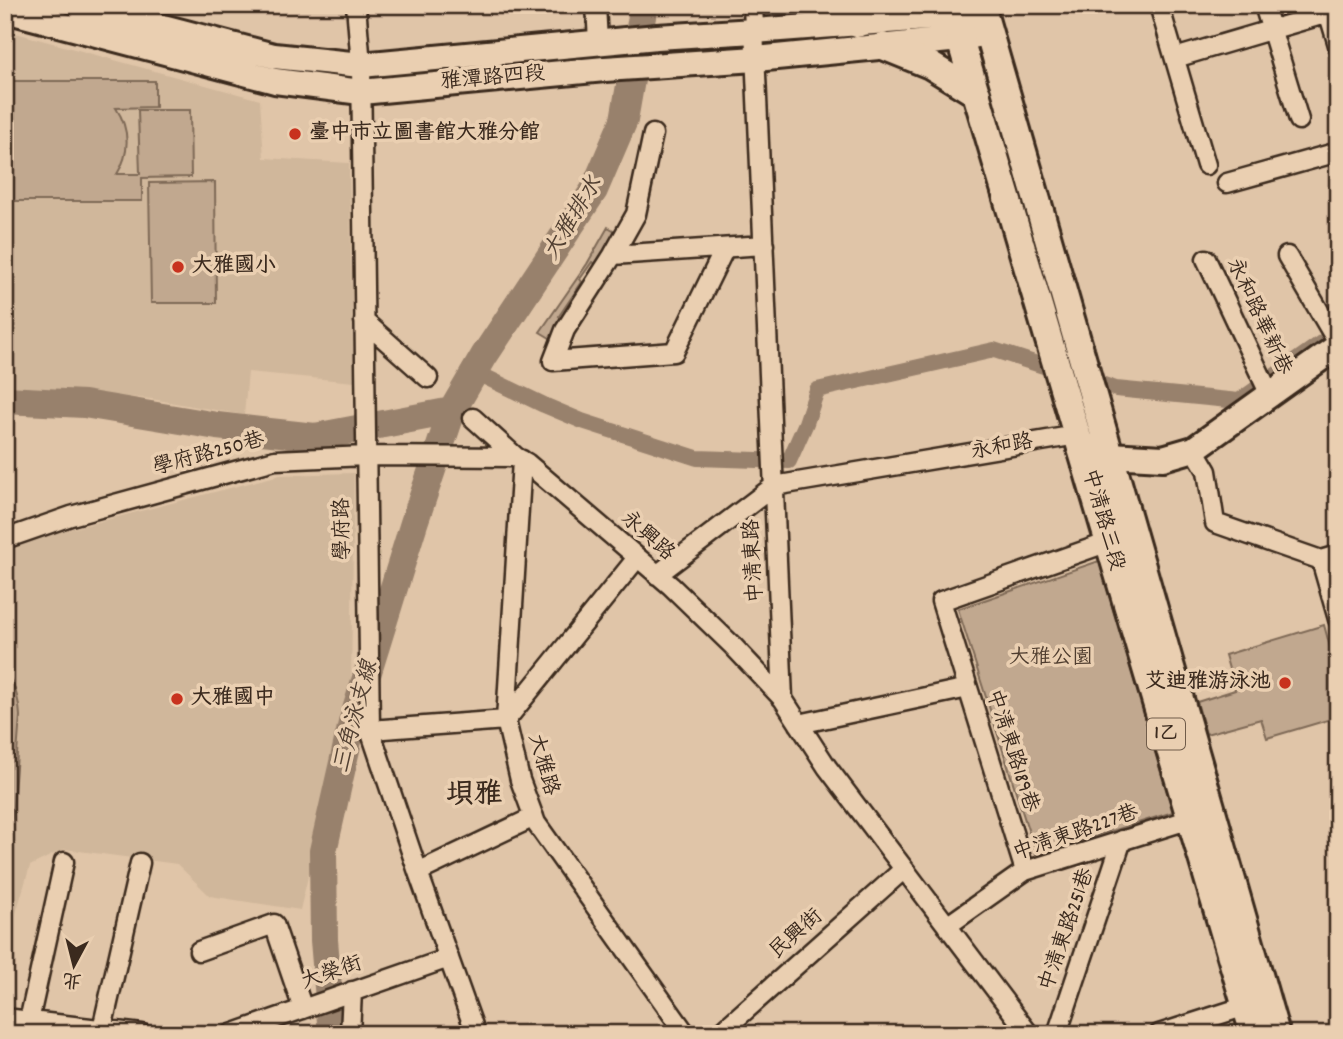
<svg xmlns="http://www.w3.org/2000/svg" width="1343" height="1039" font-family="Dekko,'LXGW WenKai TC',sans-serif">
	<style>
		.built { fill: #d0b79b }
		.green { fill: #c1a88f; stroke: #7e6956; stroke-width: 2 }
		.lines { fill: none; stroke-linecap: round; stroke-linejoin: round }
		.canal { stroke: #98816c; stroke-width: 16 }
		.river { stroke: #98816c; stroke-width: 28 }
		.street-casing { stroke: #3b2a1e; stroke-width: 23 }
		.secondary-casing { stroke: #3b2a1e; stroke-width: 30 }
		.primary-casing { stroke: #3b2a1e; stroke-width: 32 }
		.street { stroke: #eacfb1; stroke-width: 18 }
		.secondary { stroke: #eacfb1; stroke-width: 24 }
		.primary { stroke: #eacfb1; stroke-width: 26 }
		.poi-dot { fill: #c8321e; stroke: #eacfb1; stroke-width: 2.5 }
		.labels { text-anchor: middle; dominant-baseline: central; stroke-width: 7; stroke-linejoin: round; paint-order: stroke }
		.shield { fill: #eacfb1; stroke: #705c4a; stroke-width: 2 }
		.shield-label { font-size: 19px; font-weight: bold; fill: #3b2a1e }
		.street-label { font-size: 21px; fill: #3b2a1e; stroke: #eacfb1 }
		.poi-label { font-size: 21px; font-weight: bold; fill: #3b2a1e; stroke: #eacfb1; text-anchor: start }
		.park-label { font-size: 21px; fill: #4f3d2f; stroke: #eacfb1 }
		.water-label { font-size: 23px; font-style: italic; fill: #524032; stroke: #eacfb1 }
		.district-label { font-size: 28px; font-weight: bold; fill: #3b2a1e; stroke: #eacfb1 }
	</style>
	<rect width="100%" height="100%" fill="#e0c5a8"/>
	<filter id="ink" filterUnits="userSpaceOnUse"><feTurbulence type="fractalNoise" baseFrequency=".0143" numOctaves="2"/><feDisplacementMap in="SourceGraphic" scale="14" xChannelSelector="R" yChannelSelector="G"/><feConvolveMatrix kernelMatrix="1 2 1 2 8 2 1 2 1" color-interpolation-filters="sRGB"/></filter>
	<g filter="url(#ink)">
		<path class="built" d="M5,30l255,70 4,58 85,5 5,219 -106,-10 -4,43 -93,-16 -103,-9 -22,3 -21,-1z
			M354,473l-3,211 -12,64 -39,162 -90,-14 -33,-32 -113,-15 -34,17 -25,84v-404l275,-71z"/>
		<path class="green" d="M5,81h150v26l-39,1c14,21 14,46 1,66h23l-2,-64h52l1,67 -49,1v23h-137z
			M215,182l1,121h-65l-2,-120z
			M608,227l14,8 -18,32 -12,-5 -12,17 2,3 -23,34 9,7 -13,18 -15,-9 47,-68z
			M1099,561l74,251 -137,43 -78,-246z
			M1324,625l14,51v41l-71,21 -6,-19 -55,15 -9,-32 38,-12 -10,-35z
			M5,670c10,14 14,29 15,46l-12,153 -3,7z"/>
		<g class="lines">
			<path class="canal" d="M475,372l69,33 38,16 115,37 92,3 17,-38 11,-33 177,-40 68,22
				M1098,383l18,6 123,12 99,-70"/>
			<path class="river" d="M5,400l79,4 133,22 98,11 137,-26
				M332,1034l-8,-94 -1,-89 29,-128 62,-200 38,-112 32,-55 110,-166 30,-70 20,-115"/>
			<g class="street-casing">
				<path id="street" d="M356,5l5,60 9,665 48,142 58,162
					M596,5l2,37
					M753,5l30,694
					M1159,5l47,160
					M1264,5l35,115
					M1326,5l12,40
					M1175,58l153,-45
					M653,134l-17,80 -23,41 -48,75 -12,31 121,-9 51,-104
					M1227,183l111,-31
					M613,255l151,-10
					M1287,256l51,87
					M1206,259l64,136
					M364,321l64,57
					M473,418l43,39 11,6 144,123 62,60 50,53 44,68 202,267
					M1194,449l13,22 8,52 106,37
					M522,460l-16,260 14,60 16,43 150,211
					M5,539l66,-23 204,-56 91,-4 150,1
					M1321,560l17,59
					M1321,560l17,-5
					M657,575l117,-89 303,-51
					M799,724l169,-36
					M370,730l136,-10 131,-162
					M1025,871l-84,-270 168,-59
					M418,872l116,-55
					M947,926l78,-55 166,-52
					M199,951l75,-27 29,85
					M5,1018l137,16
					M29,1021l35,-159
					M102,1029l38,-166
					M231,1034l218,-76
					M350,1034l2,-43
					M719,1034l185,-165
					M1057,1034l65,-194
					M1159,1034l87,-28"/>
			</g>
			<g class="secondary-casing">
				<path id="secondary" d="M79,5l195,51 87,9 296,-28 97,-6 199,-15 29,-7
					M5,10l270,71 86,11 244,-23 151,-10 204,-20 29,-7
					M1095,446l15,9 53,3 31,-9 144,-103"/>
			</g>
			<g class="primary-casing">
				<path id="primary" d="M950,5l304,1029
					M981,5l295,1029
					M857,24l24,-19
					M883,46l47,19 47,29"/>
			</g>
			<use href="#street" class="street"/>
			<use href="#secondary" class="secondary"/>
			<use href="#primary" class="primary"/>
		</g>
	</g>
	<g class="poi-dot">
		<circle cx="295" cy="134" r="7"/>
		<circle cx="178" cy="267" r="7"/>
		<circle cx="1285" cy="683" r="7"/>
		<circle cx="177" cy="699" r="7"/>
	</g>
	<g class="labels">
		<rect class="shield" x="1147" y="718.5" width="38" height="31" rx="5"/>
		<g class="shield-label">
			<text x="1166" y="734">1乙</text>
		</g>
		<g class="street-label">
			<text transform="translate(493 79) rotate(-5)">雅潭路四段</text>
			<text transform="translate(1258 317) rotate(65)">永和路華新巷</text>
			<text transform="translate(1002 448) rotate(-10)">永和路</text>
			<text transform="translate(209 455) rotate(-15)">學府路250巷</text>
			<text transform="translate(1102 520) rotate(74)">中清路三段</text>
			<text transform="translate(344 529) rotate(-91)">學府路</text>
			<text transform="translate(647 537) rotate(41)">永興路</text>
			<text transform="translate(755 561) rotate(-93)">中清東路</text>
			<text transform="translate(1011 751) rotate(72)">中清東路189巷</text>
			<text transform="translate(542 765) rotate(74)">大雅路</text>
			<text transform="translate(1076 834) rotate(-19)">中清東路227巷</text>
			<text transform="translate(1068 930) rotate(-71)">中清東路251巷</text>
			<text transform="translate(797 935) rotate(-42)">民興街</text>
			<text transform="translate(332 974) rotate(-19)">大榮街</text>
		</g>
		<g class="poi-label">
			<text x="309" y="134">臺中市立圖書館大雅分館</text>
			<text x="192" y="267">大雅國小</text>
			<text x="1271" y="683" text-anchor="end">艾迪雅游泳池</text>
			<text x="191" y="699">大雅國中</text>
		</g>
		<g class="park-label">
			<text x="1051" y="659">大雅公園</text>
		</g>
		<g class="water-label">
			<text transform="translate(574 219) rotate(-59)">大雅排水</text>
			<text transform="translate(357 717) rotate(-75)">三角泳支線</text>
		</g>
		<g class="district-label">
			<text x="474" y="797">垻雅</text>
		</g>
	</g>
	<rect width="1343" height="1039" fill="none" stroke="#eacfb1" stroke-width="28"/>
	<rect x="14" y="14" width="1315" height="1011" fill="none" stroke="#3b2a1e" stroke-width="2.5" filter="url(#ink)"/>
	<g transform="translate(74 965) rotate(187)" stroke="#eacfb1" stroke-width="5" paint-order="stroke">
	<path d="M0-5L12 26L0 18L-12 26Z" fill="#3b2a1e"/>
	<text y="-10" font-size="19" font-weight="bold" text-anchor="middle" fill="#3b2a1e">北</text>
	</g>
</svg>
